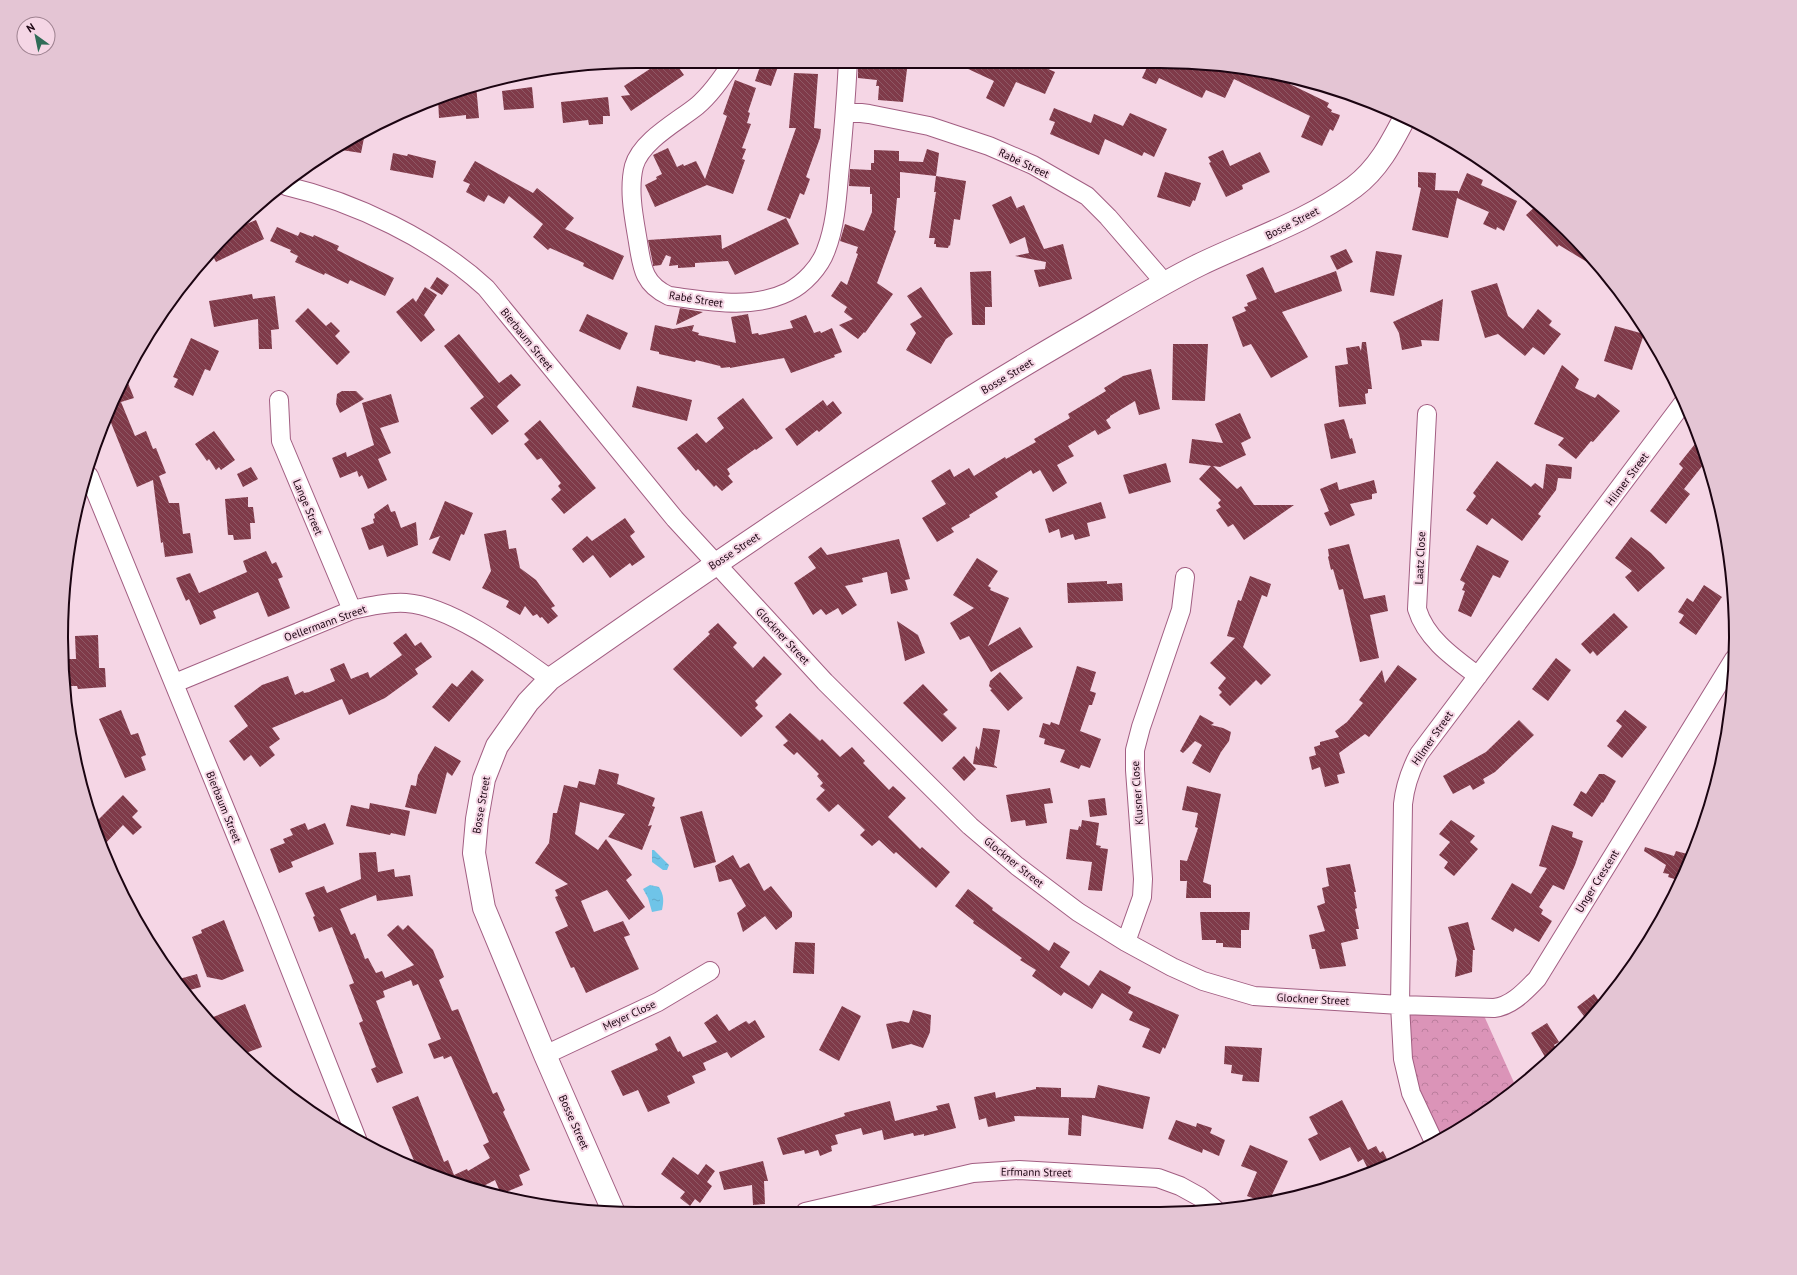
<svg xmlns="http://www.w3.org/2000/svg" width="1797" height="1275" font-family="'PT Sans',sans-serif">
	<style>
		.forest { fill: url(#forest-crowns) }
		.water { fill: url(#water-ripples) }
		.building { fill: url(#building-back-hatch) }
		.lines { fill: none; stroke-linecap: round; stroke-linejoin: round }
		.minor-casing { stroke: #a25e82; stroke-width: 20 }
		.tertiary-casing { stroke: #a25e82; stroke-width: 24 }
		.minor { stroke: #fff; stroke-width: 18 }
		.tertiary { stroke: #fff; stroke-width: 22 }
		.labels { text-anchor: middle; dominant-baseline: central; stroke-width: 4; stroke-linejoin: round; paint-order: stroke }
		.street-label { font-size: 11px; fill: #1b0411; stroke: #f5d6e5 }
		.rim { fill: none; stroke: #1b0411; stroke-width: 2 }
	</style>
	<defs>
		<pattern id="forest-crowns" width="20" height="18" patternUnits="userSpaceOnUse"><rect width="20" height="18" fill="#db94b8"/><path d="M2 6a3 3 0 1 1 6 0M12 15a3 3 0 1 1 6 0" fill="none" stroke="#bb7e9d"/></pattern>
		<pattern id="water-ripples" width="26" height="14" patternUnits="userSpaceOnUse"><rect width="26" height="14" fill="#6fc4e8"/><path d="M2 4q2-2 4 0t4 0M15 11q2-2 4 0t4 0" fill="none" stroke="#60a7c6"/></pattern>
		<pattern id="building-back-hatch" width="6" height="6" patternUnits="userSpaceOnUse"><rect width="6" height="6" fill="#7f3a49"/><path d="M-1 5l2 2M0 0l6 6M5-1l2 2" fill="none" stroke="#8e5865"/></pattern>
	</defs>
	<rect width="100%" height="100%" fill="#f5d6e5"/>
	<path class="forest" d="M1401,1005l80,4 35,78 -81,54 -24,-51z"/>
	<path class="water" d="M652,850h2l15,15 -2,5h-4l-11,-8z
		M650,885l9,2c5,8 5,14 3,23l-10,2 -4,-14 -5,-9z"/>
	<path class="building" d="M662,61h12l10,14 -53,36 -10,-15 9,-1 -6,-9z
		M762,61h18l-9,25 -16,-5z
		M858,61l21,2v-2h29l-5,41 -25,-2 1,-14h-3l1,-6 -19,-2z
		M951,61h79l25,11 -10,22 -29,-12 -12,25 -18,-9 8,-17z
		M1150,61l113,10 66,32 -2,4 5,3 -1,2 9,3 -1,3 -6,13 -3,-2 -8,17 -21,-9 9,-21 -76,-37 -9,19 -19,-8 -4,8 -43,-20 -3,6 -14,-6z
		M794,73l24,1 -4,54 7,1 -1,9 -14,39 4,2 -6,16 -4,-2 -10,26 -23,-9 29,-82h-7z
		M735,80l21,8 -8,24 2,1 -3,10 4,1 -9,24 4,1 -4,10 3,1 -12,34 -26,-9 -52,22 -10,-22 12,-6 -1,-2 6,-3 -9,-19 15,-7 9,19 6,-3 1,2 12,-5 9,18 22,-63 -4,-2z
		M476,85l3,33 -13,1v-4l-27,3 -1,-20z
		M532,87l2,21 -30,2 -2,-19z
		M608,97l2,19h-7v8l-14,1 -1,-5 -25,3 -2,-21z
		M1054,108l37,15 3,-9 29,12 7,-13 37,16 -13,28 -10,-5 -2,4 -37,-17 -6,16 -49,-21 5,-12 -6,-2z
		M365,133l-4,20 -26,-4 13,-7z
		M927,149l12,4 -3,23 -36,-4v26h-3l-3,32 2,1 -19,52 16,11 -28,39 -1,-1 -6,7 -19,-14 14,-6 -9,-7 3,-5 -16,-11 10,-15 6,4 11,-31 -2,-1 2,-6 -18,-6 5,-17 19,7 8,-19v-18h-2v-7l-21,-1 1,-17 21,1v-7h3v-13l25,1v10l24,1z
		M1223,150l7,16 30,-14 10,20 -28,13 1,4 -17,8 -17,-34 2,-1 -3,-5z
		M393,153l14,3 1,-2 28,7 -3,17 -43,-8z
		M475,161l58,32 4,-5 37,30 -9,11 59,27 -11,24 -30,-14 1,-3 -34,-15 -2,2 -15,-13 10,-13 -34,-28 -5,8 -16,-9 -4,7 -18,-10 4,-8 -7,-3z
		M1165,172l36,11 -6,18 -2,-1 -3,7 -33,-10z
		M1418,172l18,1 -1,17 23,1v3l9,-21 16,7 -2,5 36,16 -13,30 -7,-4 -1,3 -13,-6 6,-12 -32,-14 -9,40 -36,-8 9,-42 -3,-1z
		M936,176l30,5 -6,39 -6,-1 -4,27 -1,-1 -1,3 -12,-1v-3h-2l1,-6h-6l7,-46h-2z
		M1011,196l7,15 -1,-3 7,-3 20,44 19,-5 9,35 -33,8 -5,-17 11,-1 1,-7 -31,-6 14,-3 -4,-16 -15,7 -18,-39z
		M1537,205l56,52 2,4 -3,4 -33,-20 -2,2 -31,-32z
		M786,218l13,26 -64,31 -7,-14 -33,2v4l-17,1v-3l-9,1 2,-9 -5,-2 -5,10 -8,1v-2l-5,-24 73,-5 1,14z
		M256,220l8,19 -48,23 -5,-10 26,-24z
		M277,227l21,9 2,-4 13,5 1,-2 25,11 -2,4 57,28 -9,18 -35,-16 -2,4 -23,-11 -1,2 -29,-13 3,-6 -8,-4 1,-2 -21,-9z
		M1346,249l7,13 -16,8 -7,-14z
		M1376,251l26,4 -8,41 -24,-4z
		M1263,267l12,26 61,-22 6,20 -60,21 26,45 -37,21 -20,-34 -8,3 -11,-30 14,-6 -2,-4 4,-1 -1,-3 10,-4 -11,-24z
		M991,271l1,36h-7v18h-13l-2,-53z
		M437,277l12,8 -7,10 -12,-7z
		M1497,283l11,33 15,13 15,-20 14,12 -3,4 12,9 -17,21 -11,-8 -8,9 -27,-22 -13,4 -14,-47z
		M425,287l12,8 -13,20 11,15 -14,12 -25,-30 17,-14 3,4z
		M921,287l32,47 -7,5 -15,25 -25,-14 10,-17 -6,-9 12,-7 -15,-21z
		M252,294l1,5 22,-3 4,33 -8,1 1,19h-13l-1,-30 -44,8 -5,-26z
		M1443,299l-4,42 -18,-1 1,6 -20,4 -3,-17 -6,-11z
		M308,308l18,18 5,-4 9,9 -5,5 15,16 -13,13 -42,-44z
		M680,308l11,2 12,2 -27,13z
		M587,314l41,19 -8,17 -41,-19z
		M748,314l4,20 6,-1 1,2 34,-7 -3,-7 16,-6 8,18 6,-2 1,2 11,-5 10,24 -8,3 1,2 -44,16 -7,-15 -54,10v-1l-9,1 -1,-2 -24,-6 -1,2 -36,-8v-2l-9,-2 5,-25 18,4 21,-4 -2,6 7,2 -1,2 38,8 -5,-26z
		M1615,326l29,8 -12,36 -28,-9z
		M459,334l40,49 12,-9 10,11 -23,20 -1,2 12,14 -17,14 -22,-27 14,-11 -40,-51z
		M191,338l28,13 -9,20 -5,-2 -12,27 -19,-9 4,-8 -5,-2z
		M1362,342h4l6,47h-4v4l-3,1 1,10 -27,3 -4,-41 13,-2 -2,-16 13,-2 2,5z
		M1173,344h35l-3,57 -33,-1z
		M1562,365l17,14 -4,9 20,10 3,-4 22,17 -27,31 -2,-1 -15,18 -18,-14 6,-7 -30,-14z
		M1151,369l9,40 -21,6 -4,-14 -25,15v1l-4,3 5,8 -13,7 -3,-5 -27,16 6,10 -17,9 10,18 -14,9 -13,-22 -7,4 -2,-4 -36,23 3,4 -29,18 1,2 -19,11 3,4 -17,10 -15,-24 24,-14 -15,-23 19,-12 4,8 15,-9 5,8 31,-19 1,2 30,-17 -2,-3 36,-21 -2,-4 38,-23 -2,-3 19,-12z
		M126,378l8,20 -13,4 14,34 11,-5 7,18 3,-1 10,25 -7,3 10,27h10l4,31 7,-1 3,20 -28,4 -2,-15 -2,1 -8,-63 -16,7 -30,-74z
		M637,386l55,14 -5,21 -55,-14z
		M342,391h14l8,8 -24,14 -4,-9 1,-10z
		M391,394l8,28 -19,6 11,25 -13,6 9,21 -19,9 -6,-14 -3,2 -2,-6 -17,7 -8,-20 14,-6 1,5 27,-12 -12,-42z
		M743,398l30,40 -17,12 -1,-1 -28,20 3,5 -2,2 5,6 -11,9 -6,-6 -2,2 -16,-18 -2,2 -19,-23 20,-15 9,10 18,-15 -7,-10z
		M823,400l4,6 6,-5 9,12 -23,19 -2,-2 -20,16 -12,-17z
		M1240,413l11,25 -10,5 5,12 -26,12 -7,-1 24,23 4,-3 13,19h40l-50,35 -11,-16 -5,3 -12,-17 5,-3 -3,-4 3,-3 -22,-21 12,-13 -22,-3 3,-24 31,4 -8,-19z
		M1344,419l2,6 4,14 2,-1 4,15 -25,6 -7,-35z
		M540,420l56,68 -32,26 -13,-15 10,-9 -3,-4 3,-3 -20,-25 -4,2 -13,-16 5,-4 -5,-6z
		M214,431l21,29 -14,10 -2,-3 -3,3 -7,-11 -2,2 -12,-17z
		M1699,439l8,21 -23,29 6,5 -24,30 -16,-13 33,-43 -4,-4z
		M1497,461l34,26 4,-4 8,6 3,-25 26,3 -1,12 -13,-1 -2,12 -18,24 3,2 -19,25 -30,-23 -5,7 -21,-15 10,-14 -3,-3z
		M1166,463l5,19 -42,12 -6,-19z
		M251,467l7,12 -15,8 -6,-13z
		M1374,480l3,13 -5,1v5l-22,5 5,11 -25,11 -6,-13 5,-2 -9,-22 17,-7 2,8z
		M248,497v10h5l2,16h-5l1,16 -17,1 -1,-5h-5l-3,-36z
		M445,501l28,12 -9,22 -3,-1 -11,27 -18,-8 8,-17 -11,4z
		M1101,502l5,16 -19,5 3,13 -15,4 -2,-6 -12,4 -2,-9 -10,4 -4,-14z
		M388,504l3,8 4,-1 6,17 15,-6 2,23 -31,12 -4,-12 -14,5 -8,-22 13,-5 -1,-4 2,-1 -1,-4z
		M625,518l10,14 -5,4 15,21 -13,9 -2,-3 -20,15 -17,-23 -10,8 -11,-14 15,-13 5,5z
		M506,530l3,19 7,-1 4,20 16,12 19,26 -4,2 7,8 -10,8 -6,-7 -2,1 -3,-4 -4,2 -8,-10 -5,9 -14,-8 3,-6 -27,-13 9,-17 -7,-37z
		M1631,537l20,16 14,15 -27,24 -13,-15 7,-6 -17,-13z
		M899,539l11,40 -5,1 3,10 -17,4 -4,-22 -25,6 1,4 -18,4 12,19 -15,10 -4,-7 -12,7 -5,-6 -8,6 -19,-32 22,-15 -8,-11 13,-10 6,8z
		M1349,544l15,55 21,-4 3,16 -18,4 9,43 -19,4 -17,-73 -4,1 -6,-21 -2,1 -3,-13 1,-1 -1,-7z
		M1477,545l32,16 -9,17 -7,-3 -22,42 -13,-6 7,-20 -3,-1 3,-7 -5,-3z
		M266,551l6,13 4,-2 7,15 -5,2 12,29 -22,9 -10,-25 -45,19 3,7 -16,7 -11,-26 -3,2 -10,-23 14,-5 9,20 48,-21 -4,-11z
		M977,558l21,13 -10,15 3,2 -1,2 19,8 -21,48 32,-19 13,20 -42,25 -22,-36 -9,4 -10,-17 24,-15 -21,-13z
		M1250,576l21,8 -4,13 -5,-2 -19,52 28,28 -10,10 -5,-5 -26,26 -11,-11 3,-3 -4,-4 8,-10 -16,-15 25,-25 -8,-2 11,-36 3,1z
		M1107,581v3l15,-1 1,18 -55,2 -1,-20z
		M1704,585l18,12 -26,38 -17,-12 5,-8 -6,-3 9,-14 6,4z
		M1614,613l14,14 -31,29 -4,-5 -3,3 -9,-10z
		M897,621l21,14 7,18 -20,8z
		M718,623l19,20 -4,4 20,21 11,-12 18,18 -27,27 3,4 -3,3 8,8 -22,21 -68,-68 37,-35 -2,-2z
		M406,633l9,13 6,-4 11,15 -17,12 3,5 -33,24 -36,17 -7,-16 -70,29 8,11 -11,8 6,8 -15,12 -9,-12 -7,6 -15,-20 19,-15 -14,-20 28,-21 26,-9 7,19 8,-4 1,2 5,-1 26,-11 -5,-12 14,-6 7,16 17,-7 2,6 32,-23 -9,-12z
		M98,635l1,33h6l1,19 -28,2 -1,-3h-11v-27h10l-1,-23z
		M1556,658l15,12 -23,31 -16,-12z
		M1398,665l19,14 -48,58 -4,-3 -26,19 6,20 -8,2 2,8 -14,4 -5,-20 -8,3 -3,-13 7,-2 -2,-8 6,-2v-3l19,-5 -4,-6 12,-9 16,-19 -4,-3 23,-30 3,13z
		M1077,666l19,6 -6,19 6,2 -4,12h-3l-9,26 21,8 -11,29 -9,-3 -2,4 -19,-7 5,-12 -21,-6 1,-5 -6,-2 4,-14 7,2 1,-3 8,3z
		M472,670l12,10 -35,42 -17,-15 20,-24 5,4z
		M1000,672l23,26 -15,13 -18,-21 2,-1 -3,-3 1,-5z
		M923,684l25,26 -5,4 14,14 -15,14 -39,-39z
		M121,710l10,25 7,-2 8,22 -5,2 5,13 -21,8 -26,-59z
		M1625,710l22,17 -25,31 -15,-12 15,-20 -6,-5z
		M790,713l30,28 2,-2 18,18 12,-10 13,14 -2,2 26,27 4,-4 13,12 -18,19 32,32 2,-2 28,25 -14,16 -40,-36 -2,2 -15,-14 -7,6 -12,-11 5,-5 -27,-26 -9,8 -13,-13 9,-9 -5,-4 3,-3 -6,-7 2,-2 -22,-22 -3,3 -11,-10 5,-4 -13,-14z
		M1200,715l14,8 -3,2 12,3 8,4 -2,9 -8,11 -11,21 -18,-10 10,-18 -7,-4 -12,12 -3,-2z
		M1519,720l15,15 -39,37 -12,7 2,4 -12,7 -3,-5 -17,9 -10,-18 43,-24z
		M983,728l17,2 -6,35 4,3 -25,-4 3,-18 3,4z
		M435,746l26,15 -9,15 -5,-4 -11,42 -31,-7 6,-22 5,1 2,-11z
		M964,756l12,13 -12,12 -12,-13z
		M599,769l20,5 -2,10 38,14 -3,8 3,1 -7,19 4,-1 -10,25 -34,-13 17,-23 -45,-12 -5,32 23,16 8,-11 26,36 -6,5 19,27 -16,13 -22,-30 -26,11 13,31 29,-11 7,14 -6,2 15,32 -53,24 -12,-26 -3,1 -16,-36 13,-6 -13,-29 3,-1 -3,-6 13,-6 -33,-21 14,-20 4,-30h4l7,-28 13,3 2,-7 16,4z
		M1599,774h5l12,7 -13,22 -1,-1 -10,15 -19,-12 8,-14 5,3z
		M1187,786l34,8 -18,88 8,3v13h-25l1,-17h-7v-21l7,1 11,-33 -3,-1 3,-14 -16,-3z
		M1050,788l3,15 -9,1 3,19 -21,3 -1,-6 -14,2 -5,-27z
		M123,795l15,16 -6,6 10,10 -9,8 -10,-10 -21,22 -9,-22z
		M1105,798l2,17 -17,2 -2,-17z
		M370,803l40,8 -5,25 -14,-3 -1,2 -44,-9 5,-21 18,4z
		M702,811l14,51 -22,6 -14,-51z
		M1082,820l17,3 -3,22 5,1 -1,2 8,1 -6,42 -14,-1 4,-28 -26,-3 4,-30 8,1 1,-4 2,1z
		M1451,820l24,16 -5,6 8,7 -24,27 -10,-8 4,-6 -9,-7 11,-13 -11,-8z
		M305,823l3,7 17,-7 9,21 -43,18 2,5 -14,6 -9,-24 15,-6 -2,-4 10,-4 -3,-6z
		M1552,825l21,7 -1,5 11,4 -8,24 -11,25 -11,-5 -14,22 4,3 -2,4 11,7 -13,21 -24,-14 -2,4 -22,-13 21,-36 19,11 16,-26 -8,-2z
		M1645,847l29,9 2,-5 15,4 -10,26 -13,-4 1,-3 -6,-1 3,-8 -22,-14z
		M376,852l2,20 16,-3 1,8 15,-2 3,21 -36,5 -1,-6 -36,14 11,26 4,-2 10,26 3,-1 8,15 6,-2 3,7 29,-13 -27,-30 11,-10 5,5 5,-5 25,25 11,27 -5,3 13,31 6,-2 35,85 4,-2 8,18 -2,2 27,58 -11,5 4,10 -22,9 -6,-14 -19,10 -59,-22 -25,-61 26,-11 26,66 4,-2 6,15 13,-6 1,2 22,-13 -7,-13 6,-3 -38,-86 -7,3 -1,-3 -9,3 -6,-15 13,-5 -23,-55 -5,2 -2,-6 -28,11 2,6 -9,4 27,72 -26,10 -6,-14 5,-2 -17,-44 4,-2 -14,-36 5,-2 -22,-56 -13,5 -6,-15 2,-1 -10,-23 19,-7 3,7 34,-14 -2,-26z
		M733,855l7,13 9,-5 15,28 7,-5 21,26v5l-16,13 -11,-14 -22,16 -6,-19 9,-7 -15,-27 -12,3 -4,-16z
		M1350,864l6,28h-2l3,16 -2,1 4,20h-3l2,10 -17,4 5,23 -26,3 -5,-20h-3l-3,-14 16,-4 -8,-25 8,-3 -3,-15 7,-2 -3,-18z
		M968,889l25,19 -1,2 57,41 5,-9 16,10 -10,15 29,19 11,-16 31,17 -3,6 51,22 -14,34 -2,-2 -3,7 -18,-7 8,-18 -21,-9 4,-8 -31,-19 -10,16 -28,-17 -3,4 -29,-20 4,-6 -16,-10 2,-2 -49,-35 1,-2 -19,-15z
		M1200,912h50l-1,18h-8v18l-18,-1v-4h-7v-3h-14z
		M224,920l20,51 -22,9 -15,-3 -15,-40 10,-4 -1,-3z
		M1468,922l7,28h-2l-1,22 -17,5 2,-18 -9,-32z
		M795,942l20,1 -1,31 -21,-1z
		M197,974l4,13 -15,4 -7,-12z
		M1594,994l8,11 -15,15 -10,-13z
		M245,1004l17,43 -19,7 -37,-34z
		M842,1006l19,10 -22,45 -20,-11z
		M913,1010l18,5 -1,17 -7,16 -12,-4 -19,5 -6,-25 15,-3 8,2z
		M717,1014l12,17 17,-10 3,3 6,-4 10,17 -34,21 -4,-6 -24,11 3,7 -14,6 3,7 -28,13 3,7 -22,9 -10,-22 -15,6 -12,-25 47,-21 -3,-6 15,-8 8,16 2,-1 3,6 34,-15 -13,-19z
		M1547,1023l12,19 -5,3 4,6 -10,11 -17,-29z
		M1225,1046l37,2 -3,34 -17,-1 1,-6 -12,-2 1,-8 -8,-1z
		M1098,1085l52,12 -7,32 -61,-14 -1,21 -13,-1 1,-17 -55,-2 1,5 -27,6 -2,-9 -7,2 -5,-23 21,-5 1,6 40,-9v-2l25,1v9l34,1z
		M1342,1100l26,50 8,-4 4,7 3,-2 7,14 -20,8 -7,-14 -5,3 -8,-15 -30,14 -12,-22 10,-5 -9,-17z
		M890,1101l5,20 43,-11 -2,-4 13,-3 7,25 -32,8v-2l-10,2 -1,-3 -29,7 -2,-10 -19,5 -2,-7 -26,7 3,9 -7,2 1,5 -12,5 -2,-6 -13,4 -1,-4 -21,5 -6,-17 68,-22 -1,-3z
		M1176,1120l20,7 1,-4 15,5 -2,5 15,7 -6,16 -16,-7 -1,4 -34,-14z
		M1250,1145l38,16 -19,40 -11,-1 -11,-4 10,-24 -16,-6z
		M673,1157l25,18 8,-11 9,7 -8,11 5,4 -12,17 -5,-4 -5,7 -10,-8 5,-6 -24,-18z
		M763,1161l5,20h-4l1,23 -12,1 -1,-20 -28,5 -5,-18z"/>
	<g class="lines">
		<g class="minor-casing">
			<path id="minor" d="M733,61c-10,16 -22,33 -36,45 -20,16 -56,35 -63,60 -6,24 0,52 4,76 4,25 5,42 31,54 39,5 82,14 119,-4 16,-8 32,-25 38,-42 9,-23 11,-50 13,-74 4,-39 7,-77 9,-115
				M845,111l24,3 60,12 60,20 44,19 54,31 21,21 50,58 4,9
				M286,186c69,16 148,54 200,102l189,231 150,163 145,144 47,40 61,46 48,30 46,25 31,14 51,15 146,9 94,3c18,-2 31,-17 43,-29l197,-320
				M279,400l2,41 71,169
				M1427,414l-10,195c9,30 37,49 61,67
				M89,476l180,440 88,223
				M175,683l177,-73c18,-4 36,-8 54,-7 45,3 108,50 144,76
				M1126,942l16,-45 1,-18 -8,-109v-20l6,-23 40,-117 4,-33
				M545,1055l113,-53 52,-31
				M1434,1142l-23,-49 -8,-34 -3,-54 3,-201c2,-19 7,-33 16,-50l264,-351
				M805,1212l168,-39 46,-3 139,8 22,8 20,11 15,12"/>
		</g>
		<g class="tertiary-casing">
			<path id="tertiary" d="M614,1213l-69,-158 -61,-147 -10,-55 3,-34 7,-40 13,-33 31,-44 22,-23c170,-119 341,-237 520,-341 44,-25 86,-52 131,-74 52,-25 106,-42 153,-77 24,-18 37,-43 51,-70"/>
		</g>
		<use href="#minor" class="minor"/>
		<use href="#tertiary" class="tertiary"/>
	</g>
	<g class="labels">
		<g class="street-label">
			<text transform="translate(1024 163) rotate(25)">Rabé Street</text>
			<text transform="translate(1292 223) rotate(-27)">Bosse Street</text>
			<text transform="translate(696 299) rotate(9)">Rabé Street</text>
			<text transform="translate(527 339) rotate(51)">Bierbaum Street</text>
			<text transform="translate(1007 376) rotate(-31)">Bosse Street</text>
			<text transform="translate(1627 479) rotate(-53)">Hilmer Street</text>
			<text transform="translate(308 507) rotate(67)">Lange Street</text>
			<text transform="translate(734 551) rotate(-33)">Bosse Street</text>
			<text transform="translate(1420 558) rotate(-87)">Laatz Close</text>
			<text transform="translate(325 623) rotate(-20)">Oellermann Street</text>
			<text transform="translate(783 636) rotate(47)">Glockner Street</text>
			<text transform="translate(1432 738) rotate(-55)">Hilmer Street</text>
			<text transform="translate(1137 793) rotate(-94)">Klusner Close</text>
			<text transform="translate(481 805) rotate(-80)">Bosse Street</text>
			<text transform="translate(224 807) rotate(68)">Bierbaum Street</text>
			<text transform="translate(1014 862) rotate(39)">Glockner Street</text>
			<text transform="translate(1597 881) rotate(-58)">Unger Crescent</text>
			<text transform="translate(1313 999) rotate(3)">Glockner Street</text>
			<text transform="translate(629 1015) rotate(-25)">Meyer Close</text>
			<text transform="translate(574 1122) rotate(66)">Bosse Street</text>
			<text transform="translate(1036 1172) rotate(1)">Erfmann Street</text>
		</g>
	</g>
	<path d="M0 0H1797V1275H0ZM637 68H1160A569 569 0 0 1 1729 637V638A569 569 0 0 1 1160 1207H637A569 569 0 0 1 68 638V637A569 569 0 0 1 637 68Z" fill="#e4c5d4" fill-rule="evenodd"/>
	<path class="rim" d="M637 68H1160A569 569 0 0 1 1729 637V638A569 569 0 0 1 1160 1207H637A569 569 0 0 1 68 638V637A569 569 0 0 1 637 68Z"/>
	<g transform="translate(36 36) rotate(327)"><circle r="19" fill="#f5d6e5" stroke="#9e8290"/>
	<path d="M0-3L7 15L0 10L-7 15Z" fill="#306c57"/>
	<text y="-6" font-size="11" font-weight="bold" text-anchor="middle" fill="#1b0411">N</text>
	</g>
</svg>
